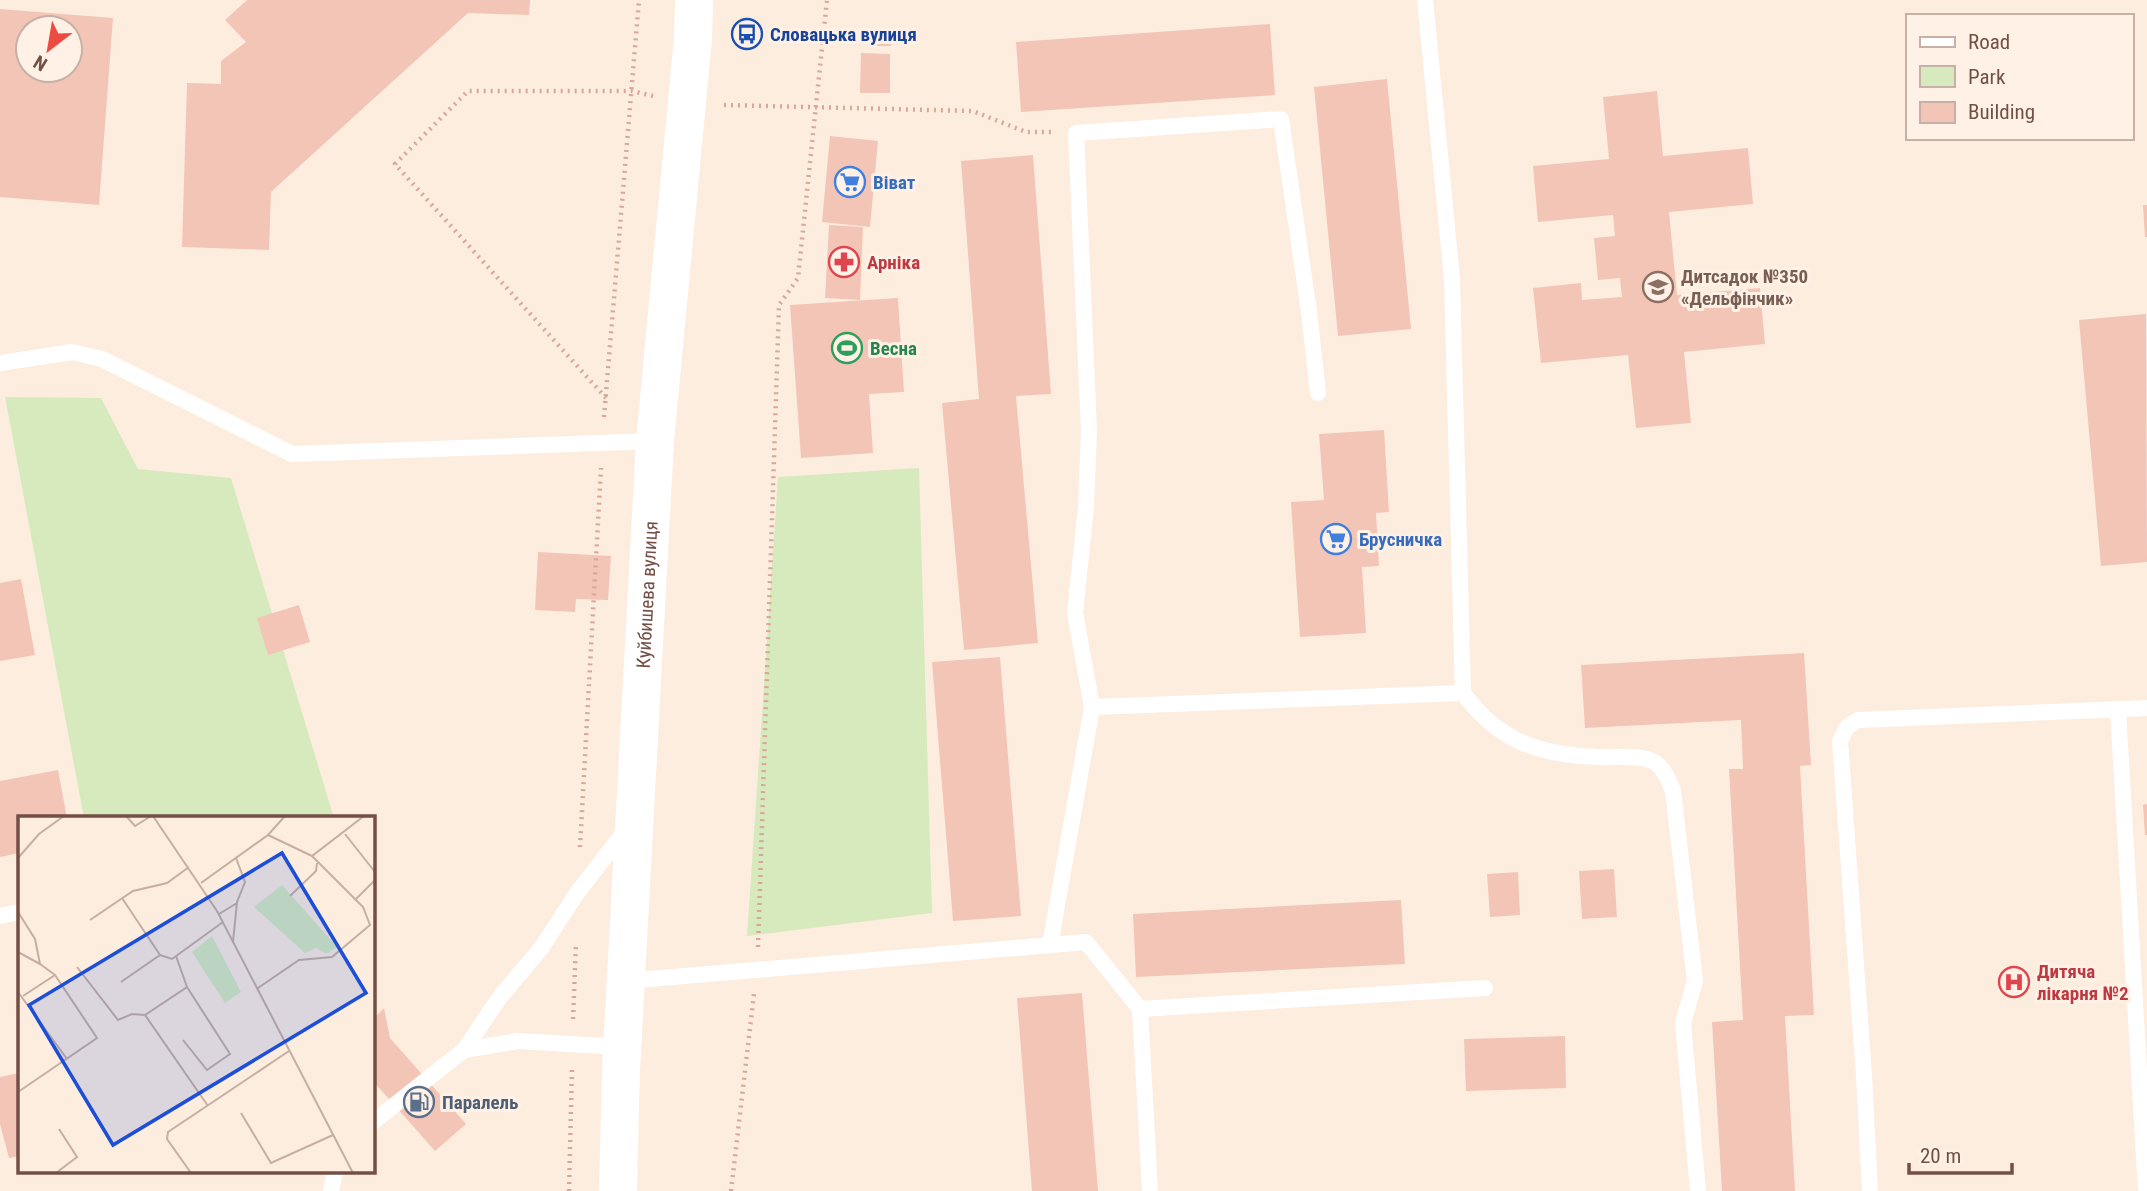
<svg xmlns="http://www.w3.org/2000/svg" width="2147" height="1191" font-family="'Roboto Condensed',sans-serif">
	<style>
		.green { fill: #d7eabe }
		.building { fill: #f3c5b6; fill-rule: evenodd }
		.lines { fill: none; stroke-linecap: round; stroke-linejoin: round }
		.path { stroke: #d7a89a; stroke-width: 4.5; stroke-dasharray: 2 5; stroke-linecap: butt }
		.lane { stroke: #fff; stroke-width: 16 }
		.secondary { stroke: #fff; stroke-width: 38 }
		.labels { text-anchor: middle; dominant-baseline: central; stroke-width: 6; stroke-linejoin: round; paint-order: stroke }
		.transit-label { font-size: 19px; font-weight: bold; fill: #164399; stroke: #fff1e6; text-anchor: start }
		.shop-label { font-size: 19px; font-weight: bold; fill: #366cbe; stroke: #fff1e6; text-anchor: start }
		.health-label { font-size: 19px; font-weight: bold; fill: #be3a42; stroke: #fff1e6; text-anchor: start }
		.education-label { font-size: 19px; font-weight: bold; fill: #785e54; stroke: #fff1e6; text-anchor: start }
		.leisure-label { font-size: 19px; font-weight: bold; fill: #27864d; stroke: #fff1e6; text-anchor: start }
		.street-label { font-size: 19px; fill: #734f46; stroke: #fff1e6 }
		.service-label { font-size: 19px; font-weight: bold; fill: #4e5e75; stroke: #fff1e6; text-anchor: start }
		.inset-road { fill: none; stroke: #c6aea2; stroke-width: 2 }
		.view { fill: #1d4ed8; fill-opacity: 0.15; stroke: #1d4ed8; stroke-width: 3.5 }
		.inset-edge { fill: none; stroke: #734f46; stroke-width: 3.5 }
	</style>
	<rect width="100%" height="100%" fill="#fdeddf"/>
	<path class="green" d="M5,397l96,1 37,71 93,9 103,340h-250z
		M919,468l13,445 -185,23 31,-459z"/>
	<path class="building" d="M247,0h283l-1,15 -61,-2 -197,179 -2,58 -87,-3 5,-164 34,1v-23l25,-19 -21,-22z
		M0,9l113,9 -14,187 -99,-8zM28,28h42v42h-42z
		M1270,24l5,71 -254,17 -5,-70z
		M877,30l15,1 -1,15h-14z
		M861,53l29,1v39h-30z
		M1387,79l24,250 -73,7 -24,-249z
		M1657,91l6,65 85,-8 5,56 -84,8 8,83 83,-7 5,56 -81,8 7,71 -55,5 -8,-73 -87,8 -8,-75 48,-5 1,17 40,-3 -2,-19 -22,2 -4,-42 21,-2 -2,-21 -75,7 -5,-56 76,-7 -6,-62z
		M830,136l48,5 -8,86 -48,-5z
		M1033,155l18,239 -35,2 22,247 -74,7 -22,-247 37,-4 -18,-238z
		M2143,205h4v32h-2z
		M829,225l34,2 -3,73 -35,-2z
		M898,298l6,94 -35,2 4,59 -72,5 -11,-153z
		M2146,314l1,248 -46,4 -22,-246z
		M1384,430l5,82 -13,1 3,53 -17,1 4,66 -66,4 -9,-135 33,-2 -5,-66z
		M538,552l73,4 -3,44 -32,-1 -1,13 -40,-2z
		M21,579l14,76 -35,6v-78z
		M299,605l11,37 -42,13 -11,-37z
		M1804,653l7,112 -11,1 14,249 -29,1 10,175h-73l-10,-169 31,-2 -14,-251h14l-2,-49 -156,8 -4,-63z
		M1000,657l21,259 -68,5 -21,-259z
		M58,770l9,48h-48v35l-19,4v-76z
		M2147,804v31h-2l-2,-30z
		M1614,869l3,48 -35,2 -3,-48z
		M1518,872l2,43 -30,2 -3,-43z
		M1401,900l4,64 -269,13 -3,-63z
		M1082,993l16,198h-66l-15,-193z
		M384,1008l6,30 76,86 -31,27 -62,-70v-62z
		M1565,1036l1,52 -100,3 -2,-52z
		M19,1073v83l-10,2 -9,-34v-47z"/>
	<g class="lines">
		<path class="path" d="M724,105l249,6 53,21h25
			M606,398l-211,-234 73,-73h164l21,5
			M604,417l35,-417
			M580,847l21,-379
			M758,947l21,-642 19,-27 29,-278
			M573,1019l3,-76
			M569,1191l3,-122
			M731,1191l23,-197"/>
		<path class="lane" d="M1425,0l27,279 11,414
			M0,363l72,-11 30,7 190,95 363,-13
			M1092,707l-17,-94 11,-106 3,-77 -13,-297 205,-14 28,193 9,81
			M2118,710l28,481
			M0,916l19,-4
			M1050,945l42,-238 371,-14c36,49 77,62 135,64 15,1 34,-2 49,2 15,4 21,19 26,32l22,190 -12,42 15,168
			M626,981l460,-39 54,67
			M464,1050l54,-9 104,6
			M373,1122l91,-72 36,-53 42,-50 35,-54 49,-63
			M331,1191l4,-19
			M1150,1191l-10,-182 345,-21
			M1870,1191l-6,-115 -24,-335 7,-14 11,-7 289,-12"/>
		<path class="secondary" id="s1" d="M618,1191l3,-121 34,-629 38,-403 1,-38"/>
	</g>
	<defs>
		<g id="bus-ring" transform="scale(1.575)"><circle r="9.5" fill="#fff1e6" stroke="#1a4fb4" stroke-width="1.5"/><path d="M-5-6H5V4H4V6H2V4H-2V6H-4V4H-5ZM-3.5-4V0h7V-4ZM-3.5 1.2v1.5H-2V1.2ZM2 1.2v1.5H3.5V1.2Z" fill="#1a4fb4"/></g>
		<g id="supermarket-ring" transform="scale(1.575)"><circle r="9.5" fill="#fff1e6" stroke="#3f7fe0" stroke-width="1.5"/><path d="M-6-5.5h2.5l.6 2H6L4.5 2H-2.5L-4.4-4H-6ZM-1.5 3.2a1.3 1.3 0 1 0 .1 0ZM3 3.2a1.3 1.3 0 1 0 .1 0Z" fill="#3f7fe0"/></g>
		<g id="pharmacy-ring" transform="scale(1.575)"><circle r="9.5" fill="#fff1e6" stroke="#e0444e" stroke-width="1.5"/><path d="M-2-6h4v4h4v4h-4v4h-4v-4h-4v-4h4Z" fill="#e0444e"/></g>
		<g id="school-ring" transform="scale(1.575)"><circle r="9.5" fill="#fff1e6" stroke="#8d6e63" stroke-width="1.5"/><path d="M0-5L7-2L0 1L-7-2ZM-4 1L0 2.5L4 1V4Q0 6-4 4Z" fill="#8d6e63"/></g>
		<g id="stadium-ring" transform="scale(1.575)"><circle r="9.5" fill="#fff1e6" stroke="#2e9e5b" stroke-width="1.5"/><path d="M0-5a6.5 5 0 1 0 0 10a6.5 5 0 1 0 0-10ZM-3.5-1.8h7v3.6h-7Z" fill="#2e9e5b"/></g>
		<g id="hospital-ring" transform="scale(1.575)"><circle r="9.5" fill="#fff1e6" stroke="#e0444e" stroke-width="1.5"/><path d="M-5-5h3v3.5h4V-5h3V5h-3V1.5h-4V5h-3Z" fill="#e0444e"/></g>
		<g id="fuel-ring" transform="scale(1.575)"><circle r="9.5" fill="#fff1e6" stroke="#5c6f8a" stroke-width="1.5"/><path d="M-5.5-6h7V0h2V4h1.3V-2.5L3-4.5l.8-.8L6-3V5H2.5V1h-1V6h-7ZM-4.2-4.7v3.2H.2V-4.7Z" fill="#5c6f8a"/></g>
	</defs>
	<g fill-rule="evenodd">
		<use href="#bus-ring" x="747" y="34"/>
		<use href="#supermarket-ring" x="850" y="182"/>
		<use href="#pharmacy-ring" x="844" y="262"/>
		<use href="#school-ring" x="1658" y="287"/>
		<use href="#stadium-ring" x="847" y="348"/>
		<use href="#supermarket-ring" x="1336" y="539"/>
		<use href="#hospital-ring" x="2014" y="982"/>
		<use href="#fuel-ring" x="419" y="1102"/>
	</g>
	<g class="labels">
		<g class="transit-label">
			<text x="770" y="34">Словацька вулиця</text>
		</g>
		<g class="shop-label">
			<text x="873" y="182">Віват</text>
			<text x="1359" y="539">Брусничка</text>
		</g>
		<g class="health-label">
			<text x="867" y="262">Арніка</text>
			<text x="2037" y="971">Дитяча<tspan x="2037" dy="22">лікарня №2</tspan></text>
		</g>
		<g class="education-label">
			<text x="1681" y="276">Дитсадок №350<tspan x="1681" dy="22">«Дельфінчик»</tspan></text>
		</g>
		<g class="leisure-label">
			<text x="870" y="348">Весна</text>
		</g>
		<g class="street-label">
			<text stroke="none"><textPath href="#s1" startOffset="597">Куйбишева вулиця</textPath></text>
		</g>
		<g class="service-label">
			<text x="442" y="1102">Паралель</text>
		</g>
	</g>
	<g transform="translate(18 816)">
		<rect width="357" height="357" fill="#fdeddf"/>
		<path d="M264,69l55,62 -11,7 -10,-6 -11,5 -51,-46zM194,120l29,56 -16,11 -33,-51z" fill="#d7eabe"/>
		<path class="inset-road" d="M108,0l9,10 16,-10M135,0l64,95 136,262M327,18l30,38M250,19l44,21 52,-40M0,42l21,-24 25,-18M183,67l67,-48 17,-19M272,80l26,-25 1,-8M338,83l19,-19M0,96l17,27 5,25 15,11 -32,21M201,98l18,-11M72,104l43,-29 34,-8 22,-16M215,126l4,-40 8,-20 -9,-24M0,136l22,12M142,139l12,4 51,-37M59,151l41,53 14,-6 13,1 42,-28 -11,-31M103,166l39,-27 -38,-57M240,172l41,-28 33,-3 38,-32 -7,-18 -51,-51M0,176l49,67M127,199l63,91M165,224l24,30 23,-16 -43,-67M0,276l79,-54 -42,-63M223,297l30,50 62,-28M38,357l21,-16 -18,-28M173,357l-24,-34 1,-7 121,-81"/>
		<path class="view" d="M264,37l84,140 -253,152 -84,-140z"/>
		<rect width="357" height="357" class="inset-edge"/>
	</g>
	<rect x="1906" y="14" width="228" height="126" fill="#fff1e6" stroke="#c7b0a6" stroke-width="2"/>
	<rect x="1920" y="37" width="35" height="10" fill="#ffffff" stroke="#c7b0a6" stroke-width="2"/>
	<text x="1968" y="49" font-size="21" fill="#734f46">Road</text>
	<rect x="1920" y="66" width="35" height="21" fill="#d7eabe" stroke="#c7b0a6" stroke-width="2"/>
	<text x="1968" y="84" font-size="21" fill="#734f46">Park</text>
	<rect x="1920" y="102" width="35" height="21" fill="#f3c5b6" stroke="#c7b0a6" stroke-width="2"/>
	<text x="1968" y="119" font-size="21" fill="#734f46">Building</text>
	<g transform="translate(49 49) rotate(211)"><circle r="33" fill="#fff1e6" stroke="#c7b0a6" stroke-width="2"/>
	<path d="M0-5L12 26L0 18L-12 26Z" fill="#eb4b40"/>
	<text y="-10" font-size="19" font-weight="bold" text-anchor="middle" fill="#734f46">N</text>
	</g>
	<path d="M1909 1163v10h103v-10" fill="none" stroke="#734f46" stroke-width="3.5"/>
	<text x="1920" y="1163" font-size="21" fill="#734f46" stroke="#fff1e6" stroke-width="5" paint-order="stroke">20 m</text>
</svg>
